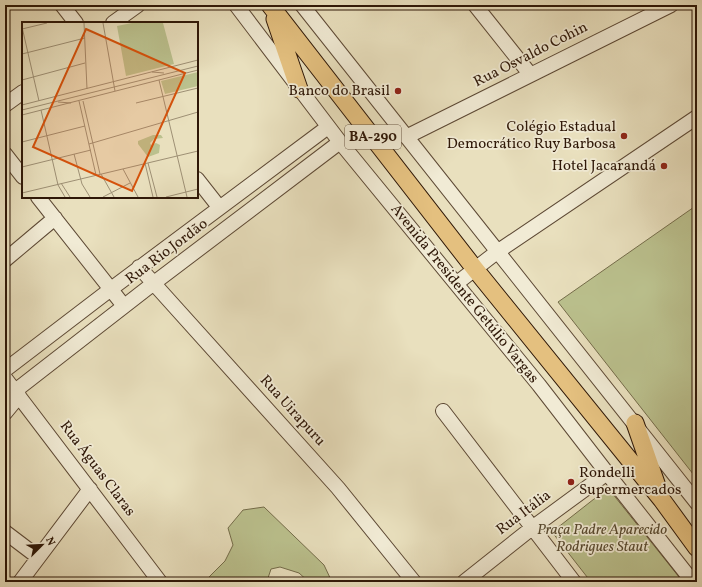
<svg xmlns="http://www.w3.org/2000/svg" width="702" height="587" font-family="Vollkorn,serif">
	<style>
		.green { fill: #bbc18e; stroke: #746c4a }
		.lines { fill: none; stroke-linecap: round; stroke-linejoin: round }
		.minor-casing { stroke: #5d4935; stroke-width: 16 }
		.major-casing { stroke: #2e1707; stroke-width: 19 }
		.minor { stroke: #f1ebd5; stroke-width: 14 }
		.major { stroke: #e4c07f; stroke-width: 17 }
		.poi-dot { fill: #8f2418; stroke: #f1ebd5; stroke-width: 1.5 }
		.labels { text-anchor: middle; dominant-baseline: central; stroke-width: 3.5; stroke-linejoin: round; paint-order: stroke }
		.shield { fill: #f1ebd5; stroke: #685745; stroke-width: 1 }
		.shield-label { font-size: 14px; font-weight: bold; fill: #2e1707 }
		.street-label { font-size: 15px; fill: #2e1707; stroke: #f1ebd5 }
		.poi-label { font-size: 15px; fill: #2e1707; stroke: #f1ebd5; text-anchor: end }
		.park-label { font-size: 15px; font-style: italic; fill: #584a30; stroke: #f1ebd5 }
		.inset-road { fill: none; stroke: #9e9075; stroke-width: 1 }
		.view { fill: #d5520c; fill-opacity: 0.15; stroke: #d5520c; stroke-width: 2 }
		.inset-edge { fill: none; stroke: #2e1707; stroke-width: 2 }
	</style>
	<rect width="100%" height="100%" fill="#e9e0be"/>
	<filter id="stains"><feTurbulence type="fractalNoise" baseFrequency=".005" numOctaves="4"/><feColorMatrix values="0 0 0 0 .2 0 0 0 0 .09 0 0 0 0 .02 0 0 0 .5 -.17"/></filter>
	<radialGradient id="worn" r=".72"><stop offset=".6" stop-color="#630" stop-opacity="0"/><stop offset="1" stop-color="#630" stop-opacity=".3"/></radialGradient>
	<path class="green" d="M697,205v274l-139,-177z
		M608,488l75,94h-92l-39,-50z
		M264,507l60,58 8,17h-23l-10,-9 -19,-6 -9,2 -3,9 3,4h-65v-2l19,-19 8,-16 -5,-17 15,-18z"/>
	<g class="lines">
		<g class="minor-casing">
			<path id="minor" d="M62,5l14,18
				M236,5l104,137 199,243 68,88 86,109
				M302,5l395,498
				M475,5l55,69
				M113,23l25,-18
				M5,105l18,-13
				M406,137l265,-132
				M5,154l18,23
				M197,179l22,28
				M38,197l86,109
				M5,260l50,-42
				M139,267l199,221 76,94
				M457,283l40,-31 200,-135
				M5,370l106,-81 217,-162
				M5,378l155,204
				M15,391l139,-108 186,-141
				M443,411l131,171
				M5,413l14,-17
				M5,532l33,25
				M20,582l70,-93
				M464,582l68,-54 75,-55"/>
		</g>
		<g class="major-casing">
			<path id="major" d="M270,5l205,264 187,231 35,48
				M275,19l24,70
				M635,423l23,66"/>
		</g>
		<use href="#minor" class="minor"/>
		<use href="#major" class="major"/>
	</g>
	<g class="poi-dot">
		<circle cx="398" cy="91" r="4"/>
		<circle cx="624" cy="136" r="4"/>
		<circle cx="664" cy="166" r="4"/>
		<circle cx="571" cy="482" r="4"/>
	</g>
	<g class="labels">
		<rect class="shield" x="345" y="125" width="56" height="24" rx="3"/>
		<g class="shield-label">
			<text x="373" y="137">BA-290</text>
		</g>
		<g class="street-label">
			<text transform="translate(531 55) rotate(-27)">Rua Osvaldo Cohin</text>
			<text transform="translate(167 252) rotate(-37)">Rua Rio Jordão</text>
			<text transform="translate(464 294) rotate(51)">Avenida Presidente Getúlio Vargas</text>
			<text transform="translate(292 411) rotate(48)">Rua Uirapuru</text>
			<text transform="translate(97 469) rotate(53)">Rua Águas Claras</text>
			<text transform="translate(524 513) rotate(-37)">Rua Itália</text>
		</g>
		<g class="poi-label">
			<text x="390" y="91">Banco do Brasil</text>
			<text x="616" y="127">Colégio Estadual<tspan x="616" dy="17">Democrático Ruy Barbosa</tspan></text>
			<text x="656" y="166">Hotel Jacarandá</text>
			<text x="579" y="473" text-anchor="start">Rondelli<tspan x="579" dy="17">Supermercados</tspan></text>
		</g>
		<g class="park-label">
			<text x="602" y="530">Praça Padre Aparecido<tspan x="602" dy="17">Rodrigues Staut</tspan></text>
		</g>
	</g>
	<g transform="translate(22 22)">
		<rect width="176" height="176" fill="#e9e0be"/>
		<path d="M110,1h31l11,41 -48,12 -9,-50zM176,50v14l-33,8 -4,-13zM131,113h8l2,3 -9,1 -4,4 1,2 5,-2 4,2 -1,8 -11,4 -10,-13v-3z" fill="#bbc18e"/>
		<path class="inset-road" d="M62,1l3,66M81,1l12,68M0,5l17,74M0,7l25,-6M0,32l63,-16M130,50l12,1M0,58l63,-17M137,58l28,117M57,79l17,74M61,79l17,73M36,80l13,1M114,81l62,-15M0,83l176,-45M0,88l176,-44M19,88l17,75 7,12M0,93l176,-45M0,120l63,-16M67,122l109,-32M52,132l8,30 8,13M123,141l8,34M126,141l9,34M0,145l69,-17M101,147l15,28M79,152l13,23M39,161l9,14M0,171l176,-42M81,175l27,-14M144,175l32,-8"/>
		<path class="view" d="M64,7l99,44 -53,118 -99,-44z"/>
		<rect width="176" height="176" class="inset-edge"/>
	</g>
	<rect width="702" height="587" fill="none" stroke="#e9e0be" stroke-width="20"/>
	<rect x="6" y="6" width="690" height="575" fill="none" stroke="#2e1707" stroke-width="2"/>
	<rect x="10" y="10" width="682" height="567" fill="none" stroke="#2e1707"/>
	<g transform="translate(42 545) rotate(66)" stroke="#f1ebd5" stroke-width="3" paint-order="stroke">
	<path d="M0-3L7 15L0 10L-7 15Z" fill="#2e1707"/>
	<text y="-6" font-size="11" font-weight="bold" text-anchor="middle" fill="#2e1707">N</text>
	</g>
	<rect width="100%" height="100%" filter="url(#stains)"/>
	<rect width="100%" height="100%" fill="url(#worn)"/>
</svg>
